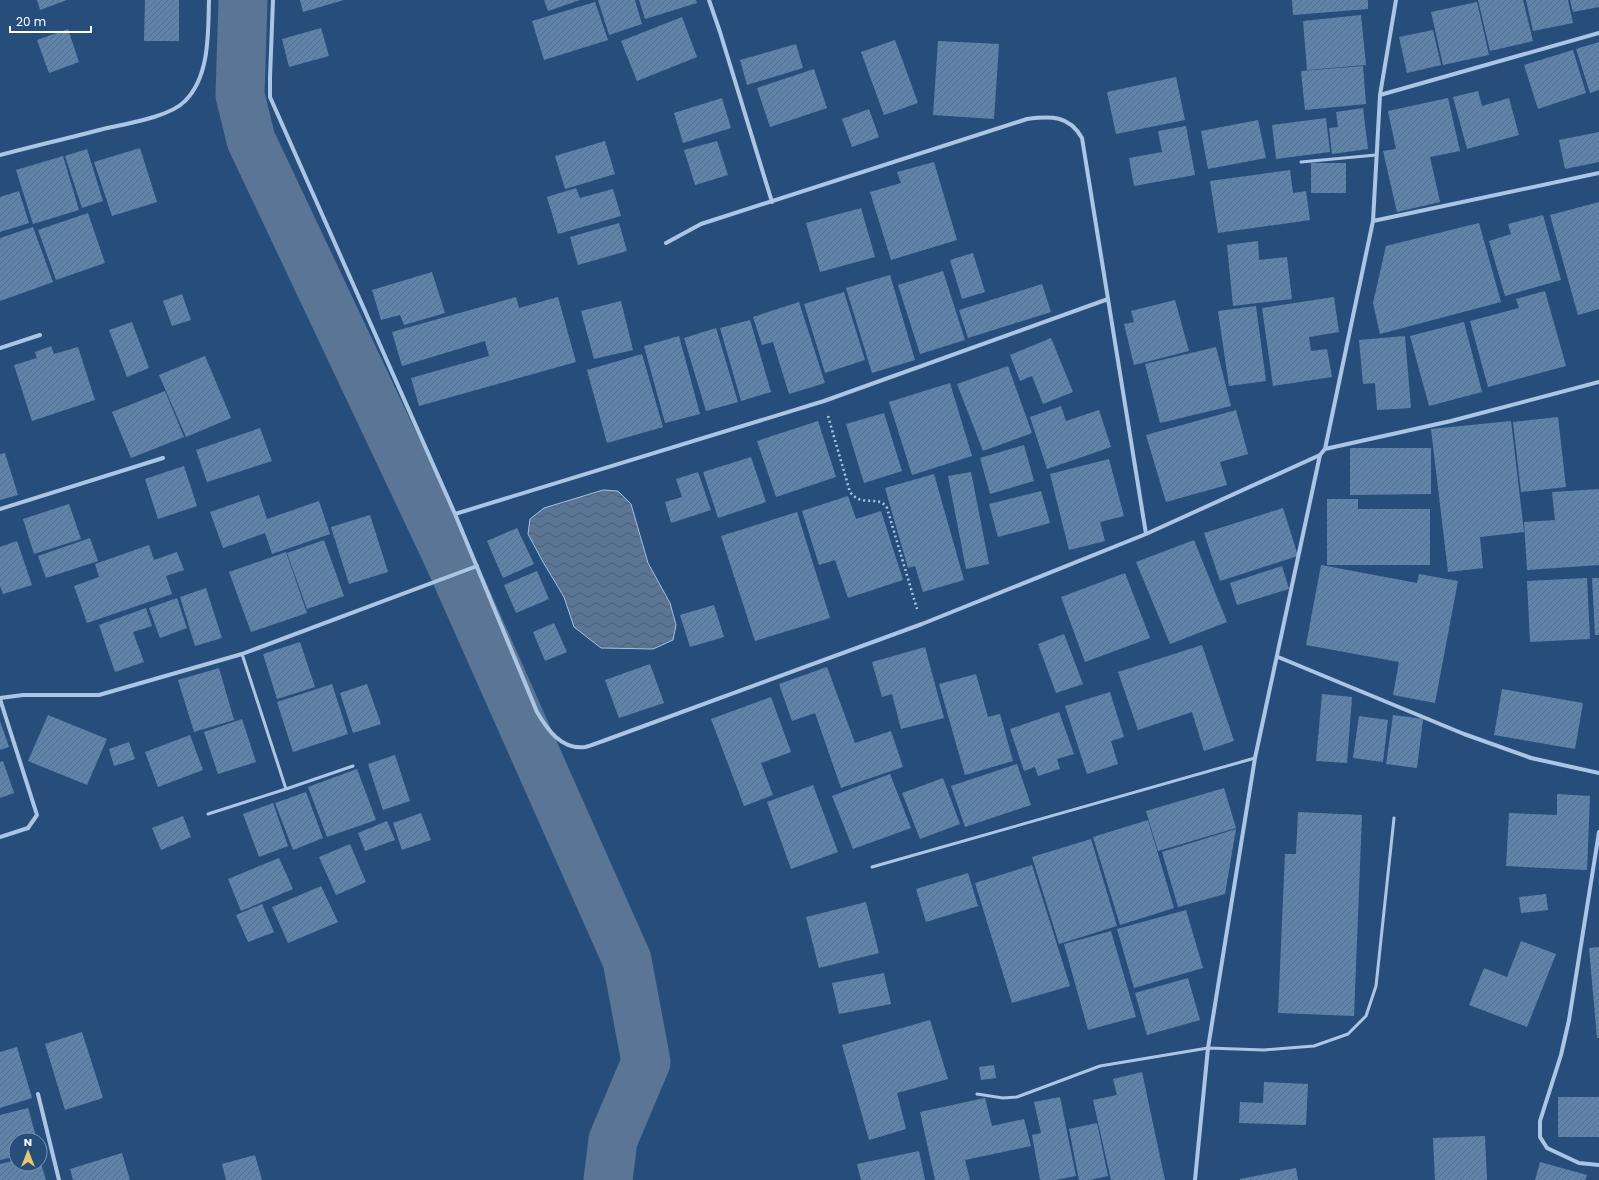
<svg xmlns="http://www.w3.org/2000/svg" width="1599" height="1180" font-family="Poppins,sans-serif">
	<style>
		.water { fill: url(#water-waves); stroke: #9fc1e4 }
		.lines { fill: none; stroke-linecap: round; stroke-linejoin: round }
		.river { stroke: #5a7596; stroke-width: 49 }
		.building { fill: url(#building-hatch) }
		.path { stroke: #abc6e4; stroke-width: 2.5; stroke-dasharray: 2 3; stroke-linecap: butt }
		.lane { stroke: #abc6e4; stroke-width: 3 }
		.street { stroke: #abc6e4; stroke-width: 4 }
	</style>
	<defs>
		<pattern id="water-waves" width="16" height="10" patternUnits="userSpaceOnUse"><rect width="16" height="10" fill="#5a7596"/><path d="M0 5q4-4 8 0t8 0" fill="none" stroke="#525e6d"/></pattern>
		<pattern id="building-hatch" width="6" height="6" patternUnits="userSpaceOnUse"><rect width="6" height="6" fill="#5f84ac"/><path d="M-1 1l2-2M0 6l6-6M5 7l2-2" fill="none" stroke="#576e86"/></pattern>
	</defs>
	<rect width="100%" height="100%" fill="#274e7b"/>
	<path class="water" d="M603,490l15,1 13,13 17,59 22,40 6,22 -3,15 -20,9 -52,-1 -27,-21 -10,-30 -21,-35 -15,-28 2,-15 14,-11z"/>
	<g class="lines">
		<path class="river" d="M243,0l-3,95 11,45 197,417 179,403 19,102 -33,78 -5,40"/>
	</g>
	<path class="building" d="M37,0h30l-27,10z
		M145,0h34v41h-35z
		M300,0h44l-41,12z
		M544,0h36l-32,11z
		M598,0h37l7,24 -33,11z
		M639,0h57l1,3 -52,16z
		M1292,0h76v9l-75,6z
		M1478,0h45l10,41 -43,10z
		M1526,0h42l5,23 -40,8z
		M1570,0h29v7l-26,5z
		M595,2l13,38 -64,20 -12,-39z
		M1477,2l12,53 -46,10 -12,-53z
		M1361,15l5,50 -59,5 -4,-49z
		M682,17l15,40 -60,24 -16,-40z
		M321,28l8,28 -40,11 -7,-28z
		M68,29l11,33 -30,11 -12,-33z
		M1433,30l8,35 -34,8 -8,-36z
		M895,40l23,63 -34,12 -23,-63z
		M938,41l61,3 -5,75 -61,-4z
		M1599,42v48l-9,3 -14,-44z
		M796,44l7,24 -56,17 -7,-25z
		M1573,50l13,43 -48,16 -14,-44z
		M1363,66l3,38 -61,6 -4,-39z
		M814,69l13,39 -57,19 -13,-39z
		M1176,77l9,43 -69,14 -9,-42z
		M1478,91l4,15 27,-8 10,37 -52,14 -14,-52z
		M722,98l9,30 -48,15 -9,-30z
		M1448,98l12,53 -30,6 10,45 -43,10 -14,-61 13,-2 -8,-38z
		M1363,108l5,41 -36,5 -3,-26 9,-1 -2,-15z
		M869,109l10,28 -27,10 -10,-28z
		M1326,118l4,34 -54,7 -4,-34z
		M1258,120l8,38 -58,11 -7,-38z
		M1186,126l9,49 -61,11 -5,-28 33,-6 -4,-21z
		M1599,132v30l-34,7 -6,-29z
		M605,141l10,33 -50,15 -10,-33z
		M717,141l11,34 -33,10 -11,-35z
		M140,148l17,54 -45,14 -18,-54z
		M87,149l16,52 -21,7 -17,-52z
		M63,156l16,54 -46,14 -17,-54z
		M934,162l23,78 -66,20 -21,-68 31,-9 -4,-11z
		M1311,163h35v30h-35z
		M1290,170l3,23 13,-2 4,29 -92,13 -8,-52z
		M576,188l4,10 33,-9 8,27 -63,18 -11,-37z
		M19,191l10,32 -29,9v-35z
		M1599,202v107l-21,6 -28,-100z
		M861,208l14,49 -55,15 -14,-49z
		M88,213l17,50 -49,17 -18,-50z
		M1543,215l18,65 -56,16 -16,-55 22,-7 -3,-10z
		M619,223l8,28 -49,14 -8,-28z
		M1479,223l22,79 -121,32 -7,-31 13,-57z
		M33,227l20,55 -53,19v-63z
		M1258,241l1,19 28,-3 5,42 -59,7 -6,-61z
		M973,253l12,39 -23,7 -12,-39z
		M943,271l22,69 -45,14 -22,-69z
		M432,272l13,41 -41,12 -4,-10 -19,5 -9,-30z
		M890,275l25,85 -43,13 -26,-85z
		M1042,284l9,28 -83,26 -9,-28z
		M1545,291l21,75 -78,21 -18,-66 49,-13 -3,-9z
		M844,292l21,68 -40,13 -21,-69z
		M182,294l9,26 -19,6 -9,-25z
		M516,297l3,11 39,-11 18,65 -157,44 -8,-28 78,-22 -4,-15 -83,25 -10,-34z
		M1334,297l5,35 -30,5 2,14 16,-2 5,28 -59,9 -11,-78z
		M1175,300l14,51 -55,14 -10,-41 10,-2 -3,-11z
		M621,301l12,49 -39,9 -13,-48z
		M799,302l26,81 -36,11 -16,-52 -11,3 -9,-28z
		M1256,306l10,75 -37,5 -11,-75z
		M750,320l21,72 -30,9 -21,-73z
		M132,322l17,46 -22,9 -18,-47z
		M1464,322l18,70 -53,14 -19,-70z
		M716,328l22,74 -32,9 -22,-73z
		M679,336l21,78 -35,9 -21,-77z
		M1405,336l6,72 -34,2 -2,-27 -12,1 -4,-44z
		M1051,338l22,54 -30,12 -11,-28 -12,5 -10,-26z
		M51,346l3,8 24,-7 17,53 -63,21 -18,-56 23,-7 -2,-6z
		M1216,347l15,59 -71,17 -15,-59z
		M642,354l21,73 -56,16 -20,-73z
		M205,356l26,62 -45,19 -27,-62z
		M1008,366l24,67 -49,18 -26,-67z
		M950,383l22,73 -60,19 -23,-73z
		M165,391l19,46 -53,21 -19,-46z
		M1061,406l5,15 33,-11 12,37 -64,22 -17,-52z
		M1236,410l12,44 -28,8 7,23 -61,17 -20,-67z
		M884,413l18,58 -38,12 -18,-59z
		M1558,417l8,70 -45,5 -8,-70z
		M818,421l18,56 -60,20 -19,-56z
		M1511,421l13,111 -44,5 3,31 -35,4 -17,-143z
		M260,428l12,33 -65,21 -11,-32z
		M1024,445l10,36 -44,13 -10,-36z
		M1350,448h81v46l-81,1z
		M5,453l13,42 -18,5v-46z
		M751,457l15,45 -48,16 -15,-46z
		M1109,459l15,57 -24,6 5,19 -36,9 -19,-76z
		M184,466l13,40 -39,13 -13,-40z
		M698,472l13,38 -40,13 -6,-21 17,-5 -6,-18z
		M971,472l18,92 -23,5 -18,-93z
		M934,474l30,106 -41,12 -8,-26 -7,2 -23,-80z
		M1599,489v76l-72,5 -3,-48 31,-2 -3,-28z
		M1041,491l9,32 -52,14 -9,-33z
		M259,495l8,24 52,-18 11,33 -58,20 -7,-21 -42,15 -13,-36z
		M848,496l8,23 25,-8 22,69 -55,18 -13,-38 -16,5 -17,-54z
		M1327,499h31v10h72v56h-103z
		M69,504l12,35 -47,15 -11,-35z
		M1283,508l15,48 -78,25 -16,-48z
		M797,512l33,106 -75,23 -34,-105z
		M370,515l18,57 -39,12 -18,-57z
		M517,528l17,36 -31,14 -16,-37z
		M90,538l8,23 -52,17 -8,-22z
		M324,540l20,56 -37,13 -20,-56z
		M1194,540l33,82 -57,22 -34,-82z
		M17,541l15,44 -29,9 -3,-8v-39z
		M149,545l5,15 23,-8 7,18 -18,6 6,18 -85,29 -13,-37 25,-9 -4,-13z
		M286,552l21,61 -56,19 -22,-60z
		M1321,565l96,18 2,-9 39,7 -23,122 -42,-8 6,-33 -93,-17z
		M1282,566l7,23 -52,16 -7,-22z
		M537,571l12,28 -33,14 -12,-28z
		M1125,573l25,65 -65,24 -24,-65z
		M1587,578l3,61 -60,3 -3,-61z
		M1592,578h7v57h-4z
		M206,588l16,50 -27,8 -15,-49z
		M177,598l10,30 -27,10 -11,-30z
		M714,605l10,32 -34,10 -10,-32z
		M146,608l6,18 -19,6 11,30 -29,10 -16,-47z
		M554,623l13,29 -22,9 -12,-29z
		M1064,634l19,50 -27,9 -18,-49z
		M300,642l15,45 -38,12 -14,-45z
		M1202,645l32,96 -30,10 -12,-39 -54,18 -20,-58z
		M925,647l19,71 -43,11 -9,-35 -10,3 -10,-35z
		M650,664l14,39 -45,15 -14,-38z
		M827,667l28,76 36,-12 12,36 -62,21 -26,-75 -23,8 -13,-37z
		M219,668l15,52 -40,12 -16,-52z
		M976,674l12,43 12,-3 13,47 -48,14 -26,-91z
		M332,684l16,50 -55,18 -16,-50z
		M367,684l14,40 -28,9 -13,-40z
		M1502,689l81,14 -8,46 -81,-14z
		M1110,692l14,45 -13,4 7,23 -31,10 -22,-68z
		M1322,694l30,3 -5,66 -31,-2z
		M771,697l20,55 -30,11 12,32 -29,11 -33,-87z
		M1059,712l15,42 -17,5 3,10 -22,7 -3,-9 -11,4 -14,-42z
		M48,715l59,24 -20,46 -59,-24z
		M1393,715l30,4 -6,49 -31,-4z
		M1359,716l29,4 -5,42 -30,-4z
		M242,719l14,43 -38,12 -14,-42z
		M0,721l9,26 -9,3z
		M190,735l13,35 -45,17 -13,-35z
		M129,742l6,17 -21,7 -5,-17z
		M395,755l15,46 -27,9 -15,-46z
		M3,761l11,32 -14,5v-36z
		M1017,764l14,41 -66,22 -14,-41z
		M357,769l19,51 -49,17 -19,-50z
		M890,774l21,54 -58,21 -21,-53z
		M943,778l17,46 -40,15 -18,-46z
		M813,785l25,67 -47,17 -24,-67z
		M1224,788l12,40 -78,23 -12,-40z
		M306,792l17,46 -30,12 -18,-47z
		M1557,794l33,2 -3,74 -81,-4 3,-53 48,2z
		M273,803l15,43 -29,11 -16,-43z
		M1298,812l64,3 -8,201 -76,-3 7,-159h11z
		M421,813l10,27 -29,10 -9,-27z
		M183,816l8,21 -30,13 -9,-22z
		M1148,820l26,88 -54,17 -27,-88z
		M387,821l8,19 -30,11 -7,-18z
		M1236,829l-11,65 -47,13 -16,-55z
		M1091,839l26,87 -58,18 -27,-87z
		M350,844l16,38 -30,13 -17,-38z
		M279,858l14,31 -52,22 -13,-32z
		M1032,865l38,121 -58,17 -37,-120z
		M968,873l10,33 -52,16 -10,-33z
		M321,886l17,36 -50,21 -16,-36z
		M1546,894l2,16 -27,3 -2,-16z
		M866,902l13,51 -60,15 -13,-51z
		M262,904l12,28 -26,10 -12,-27z
		M1186,910l17,58 -69,20 -17,-59z
		M1111,931l25,86 -48,13 -24,-86z
		M1521,941l35,13 -29,73 -58,-22 15,-37 23,9z
		M1599,947v91h-2l-8,-90z
		M884,973l7,31 -52,10 -7,-31z
		M1188,978l12,42 -53,15 -12,-42z
		M930,1020l18,59 -51,14 9,36 -37,11 -27,-95z
		M82,1032l21,66 -38,12 -20,-66z
		M17,1047l15,51 -32,10v-56z
		M994,1065l2,13 -15,2 -2,-13z
		M1142,1072l23,108h-54l-18,-80 24,-5 -4,-16z
		M1264,1082l44,2 -2,41 -67,-2 1,-21 23,1z
		M1060,1097l16,79 -21,4h-15l-8,-45 9,-2 -7,-31z
		M1558,1097h41v40h-41z
		M985,1098l7,28 32,-7 7,27 -66,14 5,20h-35l-15,-68z
		M28,1108l9,32h-21v16l-16,4v-45z
		M1097,1123l11,53 -18,4h-11l-10,-51z
		M1485,1136l2,44h-52l-2,-42z
		M919,1151l6,29h-64l-4,-16z
		M122,1153l8,27h-57l-3,-11z
		M255,1155l7,25h-36l-4,-16z
		M16,1160v4h24v-4l6,20h-46v-16z
		M1540,1162l47,13 -2,5h-50z
		M1296,1168l2,12h-58v-1z"/>
	<g class="lines">
		<path class="path" d="M828,416l22,76c12,16 29,2 37,16l30,101"/>
		<path class="lane" d="M1301,162l75,-7
			M286,789l67,-23
			M208,814l78,-25 -44,-135
			M872,867l383,-109
			M977,1094l26,4 14,-1 83,-31 108,-18 56,2 50,-4 34,-12 18,-18 10,-30 18,-168"/>
		<path class="street" d="M273,0l-3,77v20l8,18 177,399 82,198c10,17 24,38 48,35 6,-1 12,-4 18,-6l319,-117 224,-90 174,-79
			M709,0l11,32 52,170
			M1380,95l219,-62
			M0,155c34,-9 69,-17 103,-26 22,-5 67,-12 82,-28 25,-25 23,-68 24,-101
			M1373,221l226,-48
			M666,243l35,-19 326,-105c24,-3 42,-4 55,19l26,161
			M0,348l40,-13
			M1325,449l126,-28 148,-39
			M0,509l163,-51
			M455,514l369,-113 284,-102 38,235
			M1278,657l186,77 67,24 68,15
			M0,698l23,-3h76l143,-41 235,-88
			M0,699l37,116 -9,13 -28,9
			M1599,832l-30,188 -8,35 -21,66v16l7,11 32,15 20,2
			M38,1094l21,86
			M1195,1180l13,-132 47,-290 65,-303 5,-6 48,-228 7,-126 16,-95"/>
	</g>
	<g transform="translate(28 1152)"><circle r="19" fill="#274e7b" stroke="#7d95b0"/>
	<path d="M0-3L7 15L0 10L-7 15Z" fill="#ecc571"/>
	<text y="-6" font-size="11" font-weight="bold" text-anchor="middle" fill="#ffffff">N</text>
	</g>
	<path d="M10 26v6h81v-6" fill="none" stroke="#ffffff" stroke-width="2"/>
	<text x="16" y="26" font-size="12" fill="#ffffff" stroke="#274e7b" stroke-width="3" paint-order="stroke">20 m</text>
</svg>
